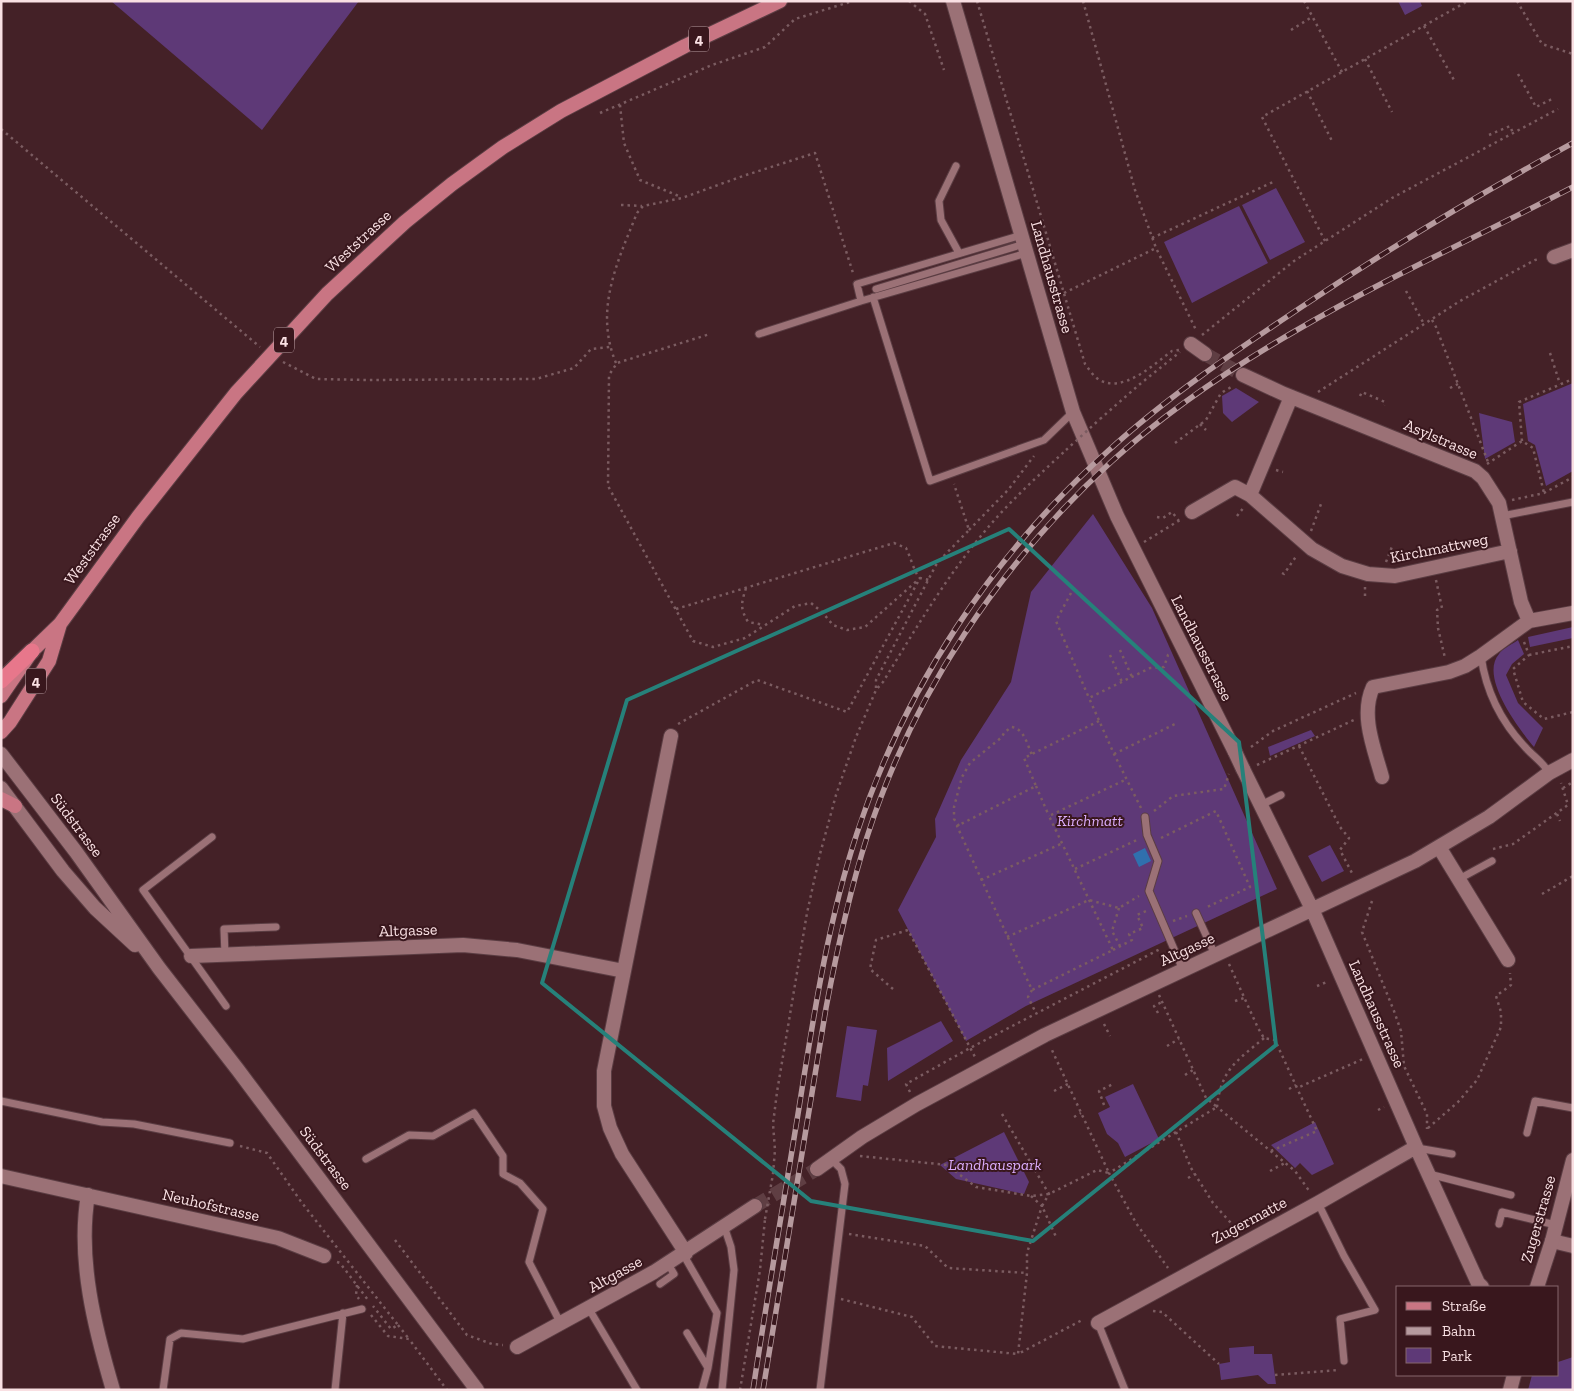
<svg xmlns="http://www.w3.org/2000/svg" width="1574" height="1391" font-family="'Zilla Slab',serif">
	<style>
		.green { fill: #5e3977 }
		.water { fill: #3070ae }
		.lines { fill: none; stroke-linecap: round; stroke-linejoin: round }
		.minor-tunnel { stroke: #5f3e43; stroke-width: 14; stroke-dasharray: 14 7; stroke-linecap: butt }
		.service-casing { stroke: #5b3d43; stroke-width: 9 }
		.minor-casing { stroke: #5b3d43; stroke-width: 16 }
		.tertiary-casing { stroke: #5b3d43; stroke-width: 16 }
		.secondary-casing { stroke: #5b3d43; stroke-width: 16 }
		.primary-casing { stroke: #5b3d43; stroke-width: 16 }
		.motorway-casing { stroke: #5b3d43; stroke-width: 18 }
		.path { stroke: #7b5c61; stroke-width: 2.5; stroke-dasharray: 2.5 4; stroke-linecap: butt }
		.service { stroke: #9b7176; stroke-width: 7 }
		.minor { stroke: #9b7176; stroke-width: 14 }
		.tertiary { stroke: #9b7176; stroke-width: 14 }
		.secondary { stroke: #9b7176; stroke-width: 14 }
		.primary { stroke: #c97583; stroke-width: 14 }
		.motorway { stroke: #e7778b; stroke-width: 15 }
		.rail-casing { stroke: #b69a9e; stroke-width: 5.5 }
		.rail { stroke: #39171d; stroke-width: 4; stroke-dasharray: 11; stroke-linecap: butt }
		.minor-bridge-casing { stroke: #5b3d43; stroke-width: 16; stroke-linecap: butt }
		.path-bridge { stroke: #7b5c61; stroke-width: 2.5; stroke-dasharray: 2.5 4; stroke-linecap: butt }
		.minor-bridge { stroke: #9b7176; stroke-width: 14 }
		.marked { fill: none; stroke: #26817a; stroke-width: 4; stroke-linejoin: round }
		.labels { text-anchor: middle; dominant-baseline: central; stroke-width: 4; stroke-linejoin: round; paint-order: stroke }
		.shield { fill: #39171d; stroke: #bfa4a8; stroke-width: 1 }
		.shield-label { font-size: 15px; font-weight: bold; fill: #f9e0e3 }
		.street-label { font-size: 16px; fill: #f9e0e3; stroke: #39171d }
		.park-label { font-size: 16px; font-style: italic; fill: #dbadfc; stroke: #39171d }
	</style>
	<rect width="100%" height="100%" fill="#442127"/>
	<path class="green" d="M111,1h248l-97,129z
		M1398,1h22l2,5 -17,9z
		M1276,188l29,54 -35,18 -28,-55z
		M1239,206l29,57 -76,40 -28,-61z
		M1573,383v88l-27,15 -11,-41 -7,-4 -5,-37z
		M1236,388l23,14 -27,20 -9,-9 -1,-17z
		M1479,413l33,9 3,20 -30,17z
		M1093,514l59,94 125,281 -251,117 -60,35 -68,-131 38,-73 -1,-18 26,-59 50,-78 20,-90z
		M1573,627v11l-43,9 -2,-10z
		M1518,640l6,14 -12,10 -6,11 12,28 25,25 -9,19c-15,-18 -55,-70 -35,-93 4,-6 14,-10 19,-14z
		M1311,730l4,6 -45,20 -2,-9z
		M1330,845l14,26 -22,11 -14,-26z
		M941,1021l12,20 -65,40 -1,-33z
		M847,1026l30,4 -9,56 -5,-1 -2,16 -25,-4z
		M1133,1084l26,55 -34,18 -7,-14 -11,-9 -9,-21 12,-6 -5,-10z
		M1315,1122l19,42 -22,11 -12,-12 -5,5 -24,-23z
		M1004,1132l25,50 -5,12 -68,-15 -16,-14z
		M1254,1346v8h18l4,30h-8l-10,-9 -37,5 -2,-16 11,-2 -1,-14z
		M1573,1357v33h-45l4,-15h26v-13z"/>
	<path class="water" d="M1145,848l6,13 -12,6 -6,-13z"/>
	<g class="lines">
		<path class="minor-tunnel" d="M1205,354l38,21
			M755,1206l62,-37"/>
		<g class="service-casing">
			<path id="service" d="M956,166l-17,35 2,19 18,33
				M1022,235l-165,49 4,17 166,-48
				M876,289l148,-45
				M873,297l57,184 114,-41 29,-28
				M759,334l102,-33
				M1502,516l71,-14
				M1481,656c5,36 20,66 45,92 8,9 18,15 23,25
				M1261,805l20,-10
				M1145,817l2,18 11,26 -9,30 34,79
				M212,837l-69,53 83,116
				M1459,879l33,-18
				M1196,913l19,42
				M225,955l-1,-26 52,-2
				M1,1101l101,21 32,2 96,19
				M1527,1133l8,-32 38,7
				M1417,1148l35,6
				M366,1159l43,-24 24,1 41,-23 29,43v18l17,9 23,26 -14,53 32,62
				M1429,1174l82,21
				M1318,1203l26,53 31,54 -35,9 4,42
				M1499,1224l3,-12 54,13
				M683,1254l34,59 -9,55
				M660,1284l14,-10 -6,-10
				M589,1309l48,81
				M1098,1323l27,67
				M687,1333l21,35 -6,22
				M163,1390l7,-51 11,-6 62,6 119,-30
				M335,1390l8,-77
				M722,1390l12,-120 -3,-23 -7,-21
				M820,1390l25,-206 -4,-15 -10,-10"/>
		</g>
		<g class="minor-casing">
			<path id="minor" d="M953,1l120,411 44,104 118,236
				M1554,257l19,-7
				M1191,344l14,10
				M1243,375l41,19 191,77 8,7 16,25 22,99 8,19
				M1291,397l-41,98 62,54 30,17 26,8 27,2 115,-25
				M1192,512l43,-25 15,8
				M671,736l-67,335v35l6,22 12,26 64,99
				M1243,769l69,140 104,238 62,136 4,4
				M1382,777c-8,-29 -22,-62 -9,-90l76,-15 16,-6 16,-10 48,-35 44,-8
				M1439,847l69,113
				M191,956l272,-11 54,5 107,21
				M817,1169l45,-32 55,-33 128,-69 370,-174 74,-44 60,-44 24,-13
				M1,1176l277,62 46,18
				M88,1195c-11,64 7,134 25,195
				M1552,1241l21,5
				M1098,1323l220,-120 98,-56
				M517,1347l137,-75 101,-66"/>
		</g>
		<g class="tertiary-casing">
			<path id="tertiary" d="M1537,1287l15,-46 21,-81
				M1510,1390l4,-15"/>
		</g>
		<g class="secondary-casing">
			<path id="secondary" d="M1,754l75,98 83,116 79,102 239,320
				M1,788l62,83 32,37 40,37"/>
		</g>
		<g class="primary-casing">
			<path id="primary" d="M1,696l31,-45 28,-27 78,-107 98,-124 91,-99 78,-72 47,-38 51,-37 58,-36 124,-65 95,-45
				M1,732l9,-10 39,-61 11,-37
				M1,799l14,7"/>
		</g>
		<g class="motorway-casing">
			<path id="motorway" d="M1,681l31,-30"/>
		</g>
		<path class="path" d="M909,1l16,13 19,56
			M977,1l108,363c4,5 8,12 13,15 24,16 56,-15 74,-28l7,-1
			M1083,1l52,189 21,58 40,82
			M1304,1l38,71
			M1517,1l25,43 31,10
			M1424,26l30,54
			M1291,30l21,-13
			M1365,59l27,53
			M1518,74l18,33 16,-8
			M1307,91l26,52
			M620,105l4,38 16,37 41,17
			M600,113l112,-48 53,-18 30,-28 58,-18
			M1,129l259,218
			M1489,135l21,-9 3,7
			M621,205l21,1
			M1152,238l121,-56
			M1325,241l-63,-124 206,-116
			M1406,291l18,33
			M1064,293l92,-45
			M1432,320l4,7 52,135
			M1202,335l92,-74 98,-63 166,-89
			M1550,353l10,31
			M283,362l33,17 51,1 169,-1 38,-11 17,-19 19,-2
			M616,363c-22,-53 1,-100 21,-150l6,-7 39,-8 61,-22 72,-23 38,120
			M1450,388l8,-4
			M1318,392l142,-91 75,-41 5,-1
			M1360,396l2,-4 23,10 -1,3
			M1100,419l40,-35 40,-32
			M1200,424l6,6
			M1522,441l-3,-39 54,-23
			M1175,443l31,-23 15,-27 12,-7
			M1487,464l35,-23 11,7 11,45
			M1276,470l7,2
			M1512,500l32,-7 29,-16
			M1237,516l7,-9
			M1157,517l6,1 9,-6 7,9
			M969,530l39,-40 26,-34
			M1311,531l10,-27
			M1144,542l36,-22
			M1386,562l7,-18
			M1282,573l2,1 13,-19
			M1436,580l6,28 -5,2 1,18 7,30
			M1365,587v9
			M746,588c-5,16 -6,20 2,34l16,3
			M1071,593l-15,28 33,77
			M676,609l218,-66 12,5c4,7 9,27 14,30l-55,49 -18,3 -14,-5 -11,-13 -11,-9 -16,3 -50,32 -32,9 -20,-6 -85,-155 1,-111 8,-12 93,-29
			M1524,642l5,13 -16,14 10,33 21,17 29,-7
			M1120,650l12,27
			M1110,655l12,27
			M1529,655l44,-9
			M876,688v-8l61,-117 32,-33 -15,-46
			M1099,721l-75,37 12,28 -79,40 75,164 81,-40 -64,-134 78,-37
			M678,724l79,-44 90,32 73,-134 10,2
			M1299,746l41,81 9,11 -9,12 13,25
			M1251,747l22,-16 83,-38
			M1114,754l61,-30
			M1257,765l97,-45
			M1036,786l13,30
			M1563,788l10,-6
			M1141,808l-27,-54 -25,-56 61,-30 14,-1 4,-12 3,-2
			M1154,811l19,-15 51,-7 5,-15
			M1557,814l3,7
			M959,826l-5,-7v-12l8,-30 8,-14 32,-26 2,-4 7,-6c13,1 16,17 21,28
			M1161,838l55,-27 34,76 -45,21
			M1493,849l20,-5 55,-39 -7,-22
			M1075,869l62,-29
			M981,880l82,-37
			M1542,894l31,-18
			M1372,901l-10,31 32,79 7,20 3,35 23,48v15
			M1119,908l-7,23 8,15
			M1173,921l14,-5
			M1007,937l82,-37 30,8 20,-12
			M1113,950l19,-10 -3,-6 14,-6 -6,-13 9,-4
			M1229,964l29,64 6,10 11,2 22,48 66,-29
			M1317,986l12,-5
			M893,989l-23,-20 6,-29 32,-10 67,127
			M1032,990l-4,7 8,16
			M1159,995l47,103 11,9 -108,66 27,50 32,45
			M1235,1001l9,-3
			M1158,1013l-4,-7 8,-4
			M1104,1024l6,12
			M1264,1038c-27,23 -43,31 -47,69l78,64 15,21
			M1167,1046l12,-7
			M1185,1075l8,-5
			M1289,1089l7,-4
			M1054,1091l14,-7
			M910,1092l-4,-8 64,-36 192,-100
			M1104,1105l-5,-14 14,-7
			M1378,1110l6,-3
			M1002,1114l47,80 -7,12 15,33
			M1074,1117l7,-4
			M1428,1128l30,-26 19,-22 24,-53v-15l-5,-16 15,-11 -1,-12
			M1176,1132l15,36 22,35 26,29
			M240,1146l27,7 35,50 96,122 -7,4 -18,-23
			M1271,1151l46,-20 -20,-43
			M860,1156l87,9 29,22 55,9 18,-2 48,-24 12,3 -58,-125
			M1270,1171l15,-8
			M773,1174l2,-24 -2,-26 4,-32 30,-179 13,-59 16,-59 20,-58 20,-47 7,-8c32,-52 63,-105 102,-151 24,-29 53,-55 81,-81
			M1188,1178l7,-4
			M1031,1196l11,10 -15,47v20l-9,81 66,-35
			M849,1234l76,12 23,22 79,5
			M395,1240l72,95 25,9 11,1
			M337,1262l3,1 28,37
			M357,1285l-1,10 3,4
			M841,1299l71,18 23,29 83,8
			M1153,1311l9,1 57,52
			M371,1315l17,21 21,3 38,51
			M398,1325l11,14
			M1275,1375l63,-5
			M740,1390l20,-120 5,-51"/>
		<use href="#service" class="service"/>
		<use href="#minor" class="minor"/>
		<use href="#tertiary" class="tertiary"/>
		<use href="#secondary" class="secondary"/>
		<use href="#primary" class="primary"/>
		<use href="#motorway" class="motorway"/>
		<g class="rail-casing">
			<path id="rail" d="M753,1390c14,-92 30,-184 45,-276 15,-94 29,-190 59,-281 48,-146 136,-279 251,-382 59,-54 126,-99 192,-143 88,-59 179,-114 273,-165
				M763,1390l63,-382c11,-58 23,-115 41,-171 46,-144 133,-273 244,-375 56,-51 120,-94 186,-132 89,-52 184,-95 276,-143"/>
		</g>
		<use href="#rail" class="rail"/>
		<g class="minor-bridge-casing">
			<path id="minor-bridge" d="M1235,752l8,17"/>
		</g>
		<path class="path-bridge" d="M1066,450l34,-31
			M765,1219l8,-45"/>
		<use href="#minor-bridge" class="minor-bridge"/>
	</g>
	<path class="marked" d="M1009,529l230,213 37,303 -243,196 -222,-40 -269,-218 85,-283z"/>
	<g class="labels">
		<g class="shield">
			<rect x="689" y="26.5" width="20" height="25" rx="4"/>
			<rect x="274" y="327.5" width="20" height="25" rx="4"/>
			<rect x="26" y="668.5" width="20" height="25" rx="4"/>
		</g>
		<g class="shield-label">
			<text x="699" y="39">4</text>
			<text x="284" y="340">4</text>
			<text x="36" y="681">4</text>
		</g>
		<g class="street-label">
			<text transform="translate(358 241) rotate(-43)">Weststrasse</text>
			<text transform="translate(1052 277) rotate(74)">Landhausstrasse</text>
			<text transform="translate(1441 439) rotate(23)">Asylstrasse</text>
			<text transform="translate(1439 548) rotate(-11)">Kirchmattweg</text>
			<text transform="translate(92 549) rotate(-54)">Weststrasse</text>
			<text transform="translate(1202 648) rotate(63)">Landhausstrasse</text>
			<text transform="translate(77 825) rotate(53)">Südstrasse</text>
			<text transform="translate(408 930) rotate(-2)">Altgasse</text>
			<text transform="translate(1187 949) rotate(-25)">Altgasse</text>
			<text transform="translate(1377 1014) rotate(66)">Landhausstrasse</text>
			<text transform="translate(326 1158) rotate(53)">Südstrasse</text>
			<text transform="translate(211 1205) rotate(13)">Neuhofstrasse</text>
			<text transform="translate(1538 1219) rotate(-74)">Zugerstrasse</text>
			<text transform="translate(1249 1220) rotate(-28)">Zugermatte</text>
			<text transform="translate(615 1274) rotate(-29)">Altgasse</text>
		</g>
		<g class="park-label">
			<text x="1090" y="820">Kirchmatt</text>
			<text x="995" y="1164">Landhauspark</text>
		</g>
	</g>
	<rect width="1574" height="1391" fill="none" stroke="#f9e0e3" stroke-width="5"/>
	<rect x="1396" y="1286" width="162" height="90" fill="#39171d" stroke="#86676c"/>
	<rect x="1406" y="1302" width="25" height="8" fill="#c97583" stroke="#86676c"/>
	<text x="1442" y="1311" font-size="15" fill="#f9e0e3">Straße</text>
	<rect x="1406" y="1327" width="25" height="8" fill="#b69a9e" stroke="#86676c"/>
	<text x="1442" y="1336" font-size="15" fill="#f9e0e3">Bahn</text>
	<rect x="1406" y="1348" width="25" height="15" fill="#5e3977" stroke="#86676c"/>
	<text x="1442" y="1361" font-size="15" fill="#f9e0e3">Park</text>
</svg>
